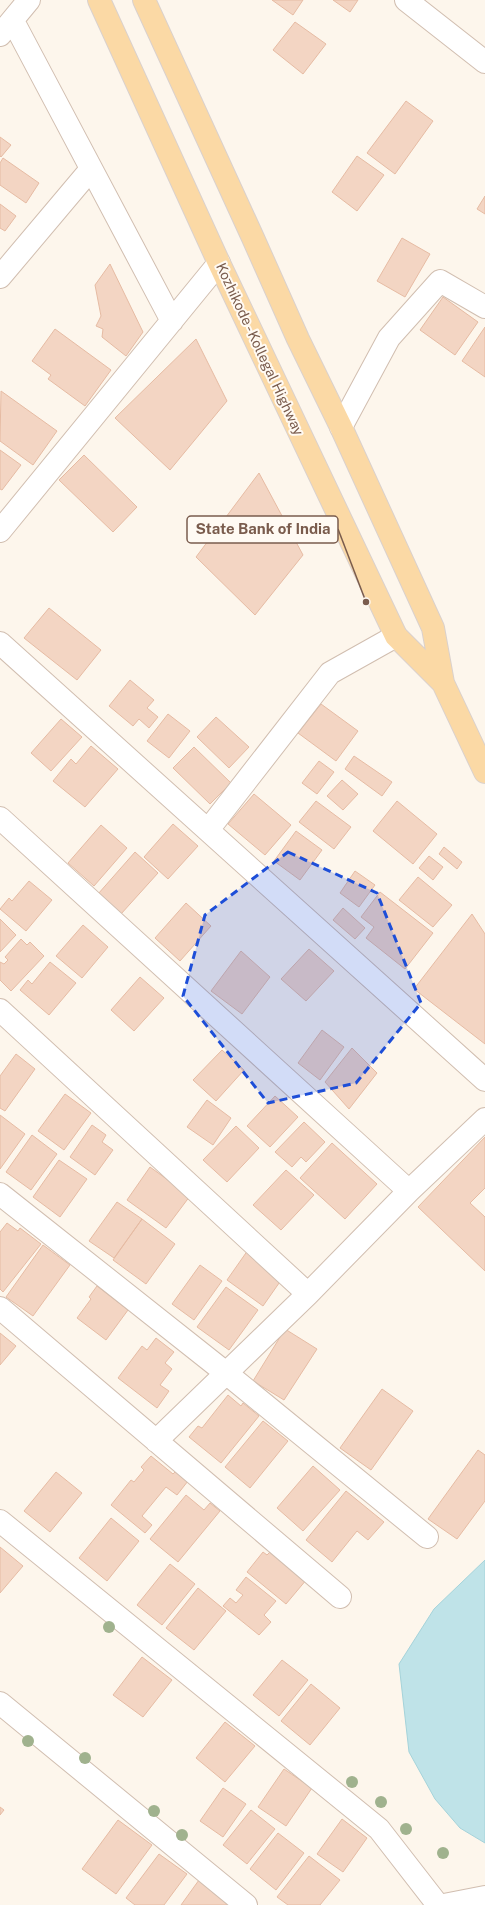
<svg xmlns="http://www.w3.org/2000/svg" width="485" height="1905" font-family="'Public Sans',sans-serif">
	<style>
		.water { fill: #bfe3e8; stroke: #a5d3da }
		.building { fill: #f3d5c3; stroke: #e6bba3 }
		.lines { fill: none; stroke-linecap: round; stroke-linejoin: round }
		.minor-casing { stroke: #d1beb0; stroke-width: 24 }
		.primary-casing { stroke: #dad1cd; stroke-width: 24 }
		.minor { stroke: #fff; stroke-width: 22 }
		.primary { stroke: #fbd9a5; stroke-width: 22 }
		.tree { fill: #a0b28e }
		.marked { fill: #1d4ed8; fill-opacity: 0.2; stroke: #1d4ed8; stroke-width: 3; stroke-dasharray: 8 5; stroke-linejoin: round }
		.labels { text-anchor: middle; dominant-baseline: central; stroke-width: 4; stroke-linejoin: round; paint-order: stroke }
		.street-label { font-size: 14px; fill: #7a5c4d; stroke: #fffaf3 }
		.leader { fill: none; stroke: #7a5c4d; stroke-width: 1.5 }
		.callout-dot { fill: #7a5c4d; stroke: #fffaf3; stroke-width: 1.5 }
		.callout { fill: #fffaf3; stroke: #7a5c4d; stroke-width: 1.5 }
		.callout-label { font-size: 15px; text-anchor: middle; font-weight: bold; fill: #7a5c4d }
	</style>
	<rect width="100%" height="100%" fill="#fdf6ec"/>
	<path class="water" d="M485,1560v283l-25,-15 -25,-29 -26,-47 -10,-88 35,-55z"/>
	<path class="building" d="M272,0h31l-10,15z
		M333,0h25l-8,12z
		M295,22l31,22 -23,30 -30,-24z
		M406,101l27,20 -38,53 -28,-21z
		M0,137l11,8 -10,12 -1,-1z
		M357,156l27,19 -27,36 -25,-19z
		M3,158l36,25 -13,20 -26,-18v-22z
		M485,196v18l-8,-5z
		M0,204l16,12 -11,15 -5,-3z
		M402,238l28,16 -25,43 -28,-16z
		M110,264l33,68 -17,24 -24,-19 1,-8 -7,-3 5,-10 -6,-31z
		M443,297l35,25 -23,33 -35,-25z
		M485,327v50l-23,-16z
		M55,329l56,41 -26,36 -37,-27 3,-4 -19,-14z
		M196,339l31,62 -57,69 -55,-52z
		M1,391l56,40 -24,34 -33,-24z
		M0,450l21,15 -19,25 -2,-1z
		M84,455l53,52 -24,25 -54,-52z
		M259,473l44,82 -48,60 -59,-58z
		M49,608l52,42 -24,30 -53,-42z
		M130,680l24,20 -7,8 11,9 -9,11 -10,-9 -6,7 -24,-20z
		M321,704l37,27 -22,30 -38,-28z
		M168,714l22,17 -21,27 -22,-17z
		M216,717l33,30 -20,21 -32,-31z
		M61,719l21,18 -31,34 -20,-18z
		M91,746l27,23 -33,38 -32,-26 18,-22 5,5z
		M194,747l37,36 -21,21 -37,-36z
		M354,756l38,26 -10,14 -37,-27z
		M319,761l15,11 -17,22 -15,-11z
		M342,780l16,14 -15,16 -16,-14z
		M254,794l37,31 -26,30 -37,-31z
		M316,801l35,26 -17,22 -35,-27z
		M397,801l40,33 -24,30 -40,-33z
		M173,824l25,22 -30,33 -24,-22z
		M101,825l26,23 -33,38 -26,-23z
		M296,831l26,19 -22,30 -26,-19z
		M444,847l18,15 -5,7 -18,-15z
		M135,852l23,21 -37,41 -23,-20z
		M429,856l14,11 -10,13 -14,-12z
		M355,871l20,14 -16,22 -19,-14z
		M418,877l34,28 -19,22 -34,-27z
		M29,881l23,19 -26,31 -26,-22 9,-11 3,3z
		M380,892l53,41 -28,36 -39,-31 8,-11 -13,-10z
		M186,903l25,23 -31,35 -25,-23z
		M343,908l22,20 -10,11 -22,-19z
		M472,914l13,20v110l-71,-55z
		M0,919l16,16 -16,17z
		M83,925l25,22 -26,31 -26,-22z
		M21,939l6,6 3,-3 14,14 -33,35 -11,-11v-18l4,2 4,-4 -3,-3z
		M309,949l25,22 -28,30 -25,-22z
		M241,951l29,26 -28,37 -31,-23z
		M50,962l26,21 -27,32 -29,-25 8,-10 4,4z
		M140,977l24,21 -30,33 -23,-21z
		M322,1030l22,17 -24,33 -22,-17z
		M352,1048l25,25 -28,36 -24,-27z
		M222,1050l22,20 -28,31 -23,-21z
		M16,1054l19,15 -30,42 -5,-3v-32z
		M65,1094l26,19 -27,37 -26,-19z
		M275,1096l23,21 -28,30 -23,-21z
		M207,1100l24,18 -18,27 -26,-18z
		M0,1115l25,19 -25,35z
		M304,1122l21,20 -19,20 -5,-5 -9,10 -17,-15z
		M92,1125l14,10 -4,7 11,8 -18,25 -25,-18z
		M236,1126l23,22 -32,34 -24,-22z
		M32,1135l25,19 -26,36 -25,-18z
		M485,1137v51l-15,15 15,14v54l-67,-64z
		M332,1143l45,41 -32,35 -45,-41z
		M59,1160l28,19 -27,38 -27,-20z
		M150,1167l40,29 -24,32 -39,-28z
		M286,1170l28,25 -33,35 -28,-25z
		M117,1202l25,17 -28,39 -25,-17z
		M142,1219l33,25 -29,40 -33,-24z
		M7,1223l11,8 2,-3 21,16 -38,48 -3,-3v-57z
		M43,1245l27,20 -37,51 -27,-19z
		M248,1250l36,26 -21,30 -36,-26z
		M200,1265l22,16 -28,39 -22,-16z
		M97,1286l31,24 -22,30 -29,-22 14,-19 -2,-2z
		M226,1287l32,23 -29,40 -32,-23z
		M285,1329l32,20 -33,51 -31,-19z
		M0,1333l16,13 -16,19z
		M156,1338l18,14 -9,11 7,6 -12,16 9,6 -12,17 -39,-30 24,-32 5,4z
		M382,1389l31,22 -42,59 -31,-22z
		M228,1395l13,11 2,-3 16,13 -38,47 -32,-26 9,-11 4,2z
		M263,1421l25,20 -38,47 -25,-21z
		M478,1450l7,5v46l-28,38 -29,-20z
		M151,1456l22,18 3,-3 12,10 -11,14 -11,-8 -24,29 10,9 -7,8 -34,-28 20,-25 3,2 10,-12 -3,-3z
		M313,1466l27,24 -37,41 -26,-23z
		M56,1472l26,21 -32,39 -26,-21z
		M346,1491l38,31 -16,18 -11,-9 -25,31 -26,-22z
		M186,1495l18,15 6,-7 10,8 -42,51 -28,-23z
		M111,1518l28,23 -32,40 -28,-23z
		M0,1547l23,19 -23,27z
		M271,1551l36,28 -21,25 -39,-32 16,-20 4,3z
		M170,1564l25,20 -33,41 -25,-20z
		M246,1577l30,24 -12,14 7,7 -12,13 -36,-29 7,-8 6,5 7,-8 -7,-5z
		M198,1588l28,23 -32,39 -28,-22z
		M142,1657l30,23 -29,37 -30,-22z
		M282,1660l26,20 -29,36 -26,-21z
		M311,1684l29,24 -30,37 -29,-24z
		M225,1722l30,24 -30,36 -29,-24z
		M284,1769l28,19 -26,38 -28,-19z
		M223,1788l23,16 -23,33 -23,-16z
		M0,1807l4,3 -4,5z
		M251,1810l24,19 -28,35 -24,-19z
		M342,1819l25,19 -24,34 -26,-18z
		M118,1820l34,25 -36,49 -34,-25z
		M278,1833l26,20 -28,37 -26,-21z
		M159,1854l28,20 -23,31h-29l-9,-7z
		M309,1856l31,24 -20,25h-32l-11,-8z
		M199,1880l29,22 -2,3h-45z"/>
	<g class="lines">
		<g class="minor-casing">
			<path id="minor" d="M406,0l79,62
				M13,21l159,300
				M0,35l29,-35
				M0,277l91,-108
				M341,427l48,-89 51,-57 45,26
				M0,531l219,-268
				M0,643l485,437
				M0,818l409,373
				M208,830l122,-157 66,-37
				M0,1010l308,284
				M0,1194l226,179 201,164
				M0,1308l340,289
				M156,1441l152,-147 101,-103 76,-72
				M0,1521l379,308 59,76
				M0,1703l246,202
				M444,1905l41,-8"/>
		</g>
		<g class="primary-casing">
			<path id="primary" d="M99,0l120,263 177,373 47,47
				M144,0l109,238 45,101 43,88 92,201 10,55 42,89"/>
		</g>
		<use href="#minor" class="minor"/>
		<use href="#primary" class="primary"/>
	</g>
	<g class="tree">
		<circle cx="109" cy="1627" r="6"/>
		<circle cx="28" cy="1741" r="6"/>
		<circle cx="85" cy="1758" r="6"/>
		<circle cx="352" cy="1782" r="6"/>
		<circle cx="381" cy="1802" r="6"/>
		<circle cx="154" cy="1811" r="6"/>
		<circle cx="406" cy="1829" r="6"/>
		<circle cx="182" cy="1835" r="6"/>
		<circle cx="443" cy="1853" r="6"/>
	</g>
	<path class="marked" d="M288,852l89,41 44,110 -65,80 -88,20 -85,-107 22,-81z"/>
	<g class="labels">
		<g class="street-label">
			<text transform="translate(260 349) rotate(65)">Kozhikode - Kollegal Highway</text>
		</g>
	</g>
	<path class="leader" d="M366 602L338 529"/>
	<circle class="callout-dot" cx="366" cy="602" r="4"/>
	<rect class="callout" x="187" y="516" width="151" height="27" rx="4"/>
	<g class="callout-label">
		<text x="263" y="534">State Bank of India</text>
	</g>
</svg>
